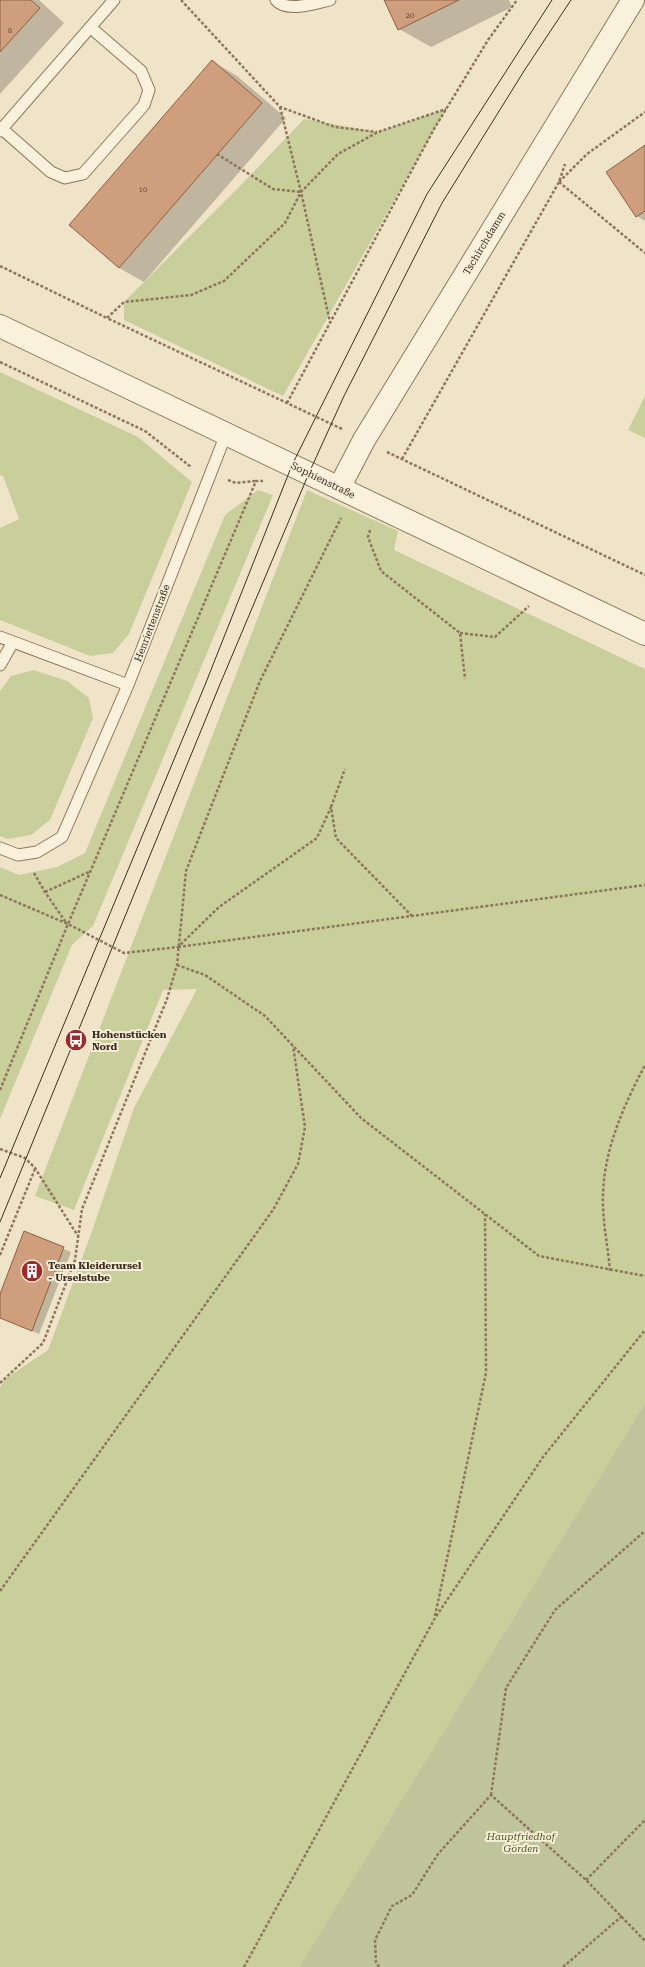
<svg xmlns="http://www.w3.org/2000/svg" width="645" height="1967" font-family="'Roboto Serif',serif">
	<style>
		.green { fill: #c9cf9b }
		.cemetery { fill: #bfc49a }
		.shadow { fill: #0003 }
		.building { fill: #cf9f7d; stroke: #8d5f41 }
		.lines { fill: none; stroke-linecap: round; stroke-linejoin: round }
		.lane-casing { stroke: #8d765c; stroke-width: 13 }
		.street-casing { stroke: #8d765c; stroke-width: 24 }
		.path { stroke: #8d765c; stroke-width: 2.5; stroke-dasharray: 3 2; stroke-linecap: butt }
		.lane { stroke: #faf1dc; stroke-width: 11 }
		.street { stroke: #faf1dc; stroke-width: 22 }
		.tram { stroke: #3d2e20; stroke-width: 1 }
		.labels { text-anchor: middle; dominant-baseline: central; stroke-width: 4; stroke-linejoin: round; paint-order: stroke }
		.number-label { font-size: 8px; fill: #624a37 }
		.street-label { font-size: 10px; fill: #3d2e20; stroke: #f7eed8 }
		.poi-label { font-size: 10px; font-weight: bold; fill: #3d2e20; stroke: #f7eed8; text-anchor: start }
		.park-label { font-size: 10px; font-style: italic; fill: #4d5a26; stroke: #f7eed8 }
	</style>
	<rect width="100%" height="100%" fill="#f0e4c8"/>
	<path class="green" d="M446,109l-163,287 -159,-76v-18l118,-118 62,-65 74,13z
		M0,372l138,65 54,45 -63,152 -16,19 -23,3 -90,-36v-92l19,-9 -16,-43 -3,-1z
		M645,396v42l-17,-8z
		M258,490l15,5 -180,431 -21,19 -72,174v-252l19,8 38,-8 28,-14 140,-338z
		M307,490l91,41 -4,19 251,119v734l-346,564h-299v-580l5,-8 43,-29 43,-116 43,-126 63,-119 -34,1 -89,220 -39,-14z
		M34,670l33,11 22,17 4,20 -43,102 -19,15 -23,4 -8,-3v-145l11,-15z"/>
	<path class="cemetery" d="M645,1403v564h-346z"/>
	<path class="shadow" d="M0,0h39l25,23 -64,71z
		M385,0h124l3,7 -81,40 -32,-18z
		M212,61l25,15 49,42 -142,164 -25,-14z
		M645,146v75l-8,-5z
		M25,1233l46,19 -32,82 -39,-16v-21z"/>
	<path class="building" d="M0,0h31l9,8 -40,44z
		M384,0h75l-61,30z
		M212,60l50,43 -143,165 -50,-43z
		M645,145v66l-9,6 -30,-45z
		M24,1231l40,16 -32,84 -32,-13v-24z"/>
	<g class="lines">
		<g class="lane-casing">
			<path id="lane" d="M276,0c10,13 40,3 54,0
				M2,129l49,43 14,6 18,-4 61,-69 5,-15 -8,-19 -51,-44
				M0,131l114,-131
				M0,637l128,48
				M0,665l13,-23
				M0,848l18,7 19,-3 25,-15 66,-152 98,-251"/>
		</g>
		<g class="street-casing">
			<path id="street" d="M0,326l645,308
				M339,488l25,-48 269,-440"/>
		</g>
		<path class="path" d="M181,0l99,107 55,20 42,5
			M280,107l21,85 29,130
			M217,154l56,35 28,3
			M559,182l28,-28 58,-42
			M559,182l86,71
			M0,266l107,52
			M0,362l145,69 46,36
			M287,403l147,-274 54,-89 29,-40
			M342,429l-235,-111 17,-16 67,-7 33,-14 61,-58 16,-31 37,-38 40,-22 68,-23
			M387,452l258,123
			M402,459l157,-277 6,-18
			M228,480l8,3 20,-2
			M370,530l-2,7 13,34 79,62 5,46
			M460,633l35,4 34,-31
			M331,807l14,-38
			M34,873l11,19 22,32
			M45,892l46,-21
			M0,895l68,29 56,29 54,-6 41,-40 98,-69 14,-31 5,31 77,79
			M178,947l467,-62
			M177,965l28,10 60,41 96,102 178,138 106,20
			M0,1090l68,-166 188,-443h7
			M0,1149l25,9 10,10 43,68
			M0,1255l35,-86
			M610,1271c-2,-25 -8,-51 -7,-76 1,-46 21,-90 42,-130
			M0,1383l43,-40 32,-83 7,-51 85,-210 10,-34 9,-94 74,-190 81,-163
			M0,1591l273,-381 25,-46 7,-37 -12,-81
			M435,1616l51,-243 -1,-159
			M491,1795l15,-107 49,-78 90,-79
			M586,1880l59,-60
			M244,1967l191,-349 108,-161 102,-127
			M379,1967l-3,-5 -1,-22 17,-34 20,-11 26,-41 53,-59 95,85 59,61
			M563,1967l59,-51"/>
		<use href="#lane" class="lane"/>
		<use href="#street" class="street"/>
		<path class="tram" d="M0,1178l205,-493 87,-220 135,-271 125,-194
			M0,1222l218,-533 91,-216 35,-77 98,-193 82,-132 47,-71"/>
	</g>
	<defs>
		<g id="bus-disc" transform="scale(1.15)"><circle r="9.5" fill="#9e2a2b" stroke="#f7eed8"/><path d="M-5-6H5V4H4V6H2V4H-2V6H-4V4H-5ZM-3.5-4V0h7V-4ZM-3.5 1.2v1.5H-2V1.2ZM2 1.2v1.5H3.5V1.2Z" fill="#fff"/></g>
		<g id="building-disc" transform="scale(1.15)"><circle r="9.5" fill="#9e2a2b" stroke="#f7eed8"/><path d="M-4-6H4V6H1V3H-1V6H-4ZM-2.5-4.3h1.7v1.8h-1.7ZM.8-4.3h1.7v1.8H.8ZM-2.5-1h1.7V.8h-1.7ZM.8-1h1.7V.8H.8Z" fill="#fff"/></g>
	</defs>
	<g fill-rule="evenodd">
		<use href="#bus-disc" x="76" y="1040"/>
		<use href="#building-disc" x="32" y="1271"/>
	</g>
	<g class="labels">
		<g class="number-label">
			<text x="410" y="15">20</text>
			<text x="10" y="30">8</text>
			<text x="143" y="189">10</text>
		</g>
		<g class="street-label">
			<text transform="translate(484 243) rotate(-59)">Tschirchdamm</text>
			<text transform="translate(323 480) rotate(26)">Sophienstraße</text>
			<text transform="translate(152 623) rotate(-69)">Henriettenstraße</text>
		</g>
		<g class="poi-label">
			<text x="92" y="1034">Hohenstücken<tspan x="92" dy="12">Nord</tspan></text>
			<text x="48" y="1265">Team Kleiderursel<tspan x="48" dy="12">- Urselstube</tspan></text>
		</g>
		<g class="park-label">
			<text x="521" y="1836">Hauptfriedhof<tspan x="521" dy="12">Görden</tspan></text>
		</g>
	</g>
</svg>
